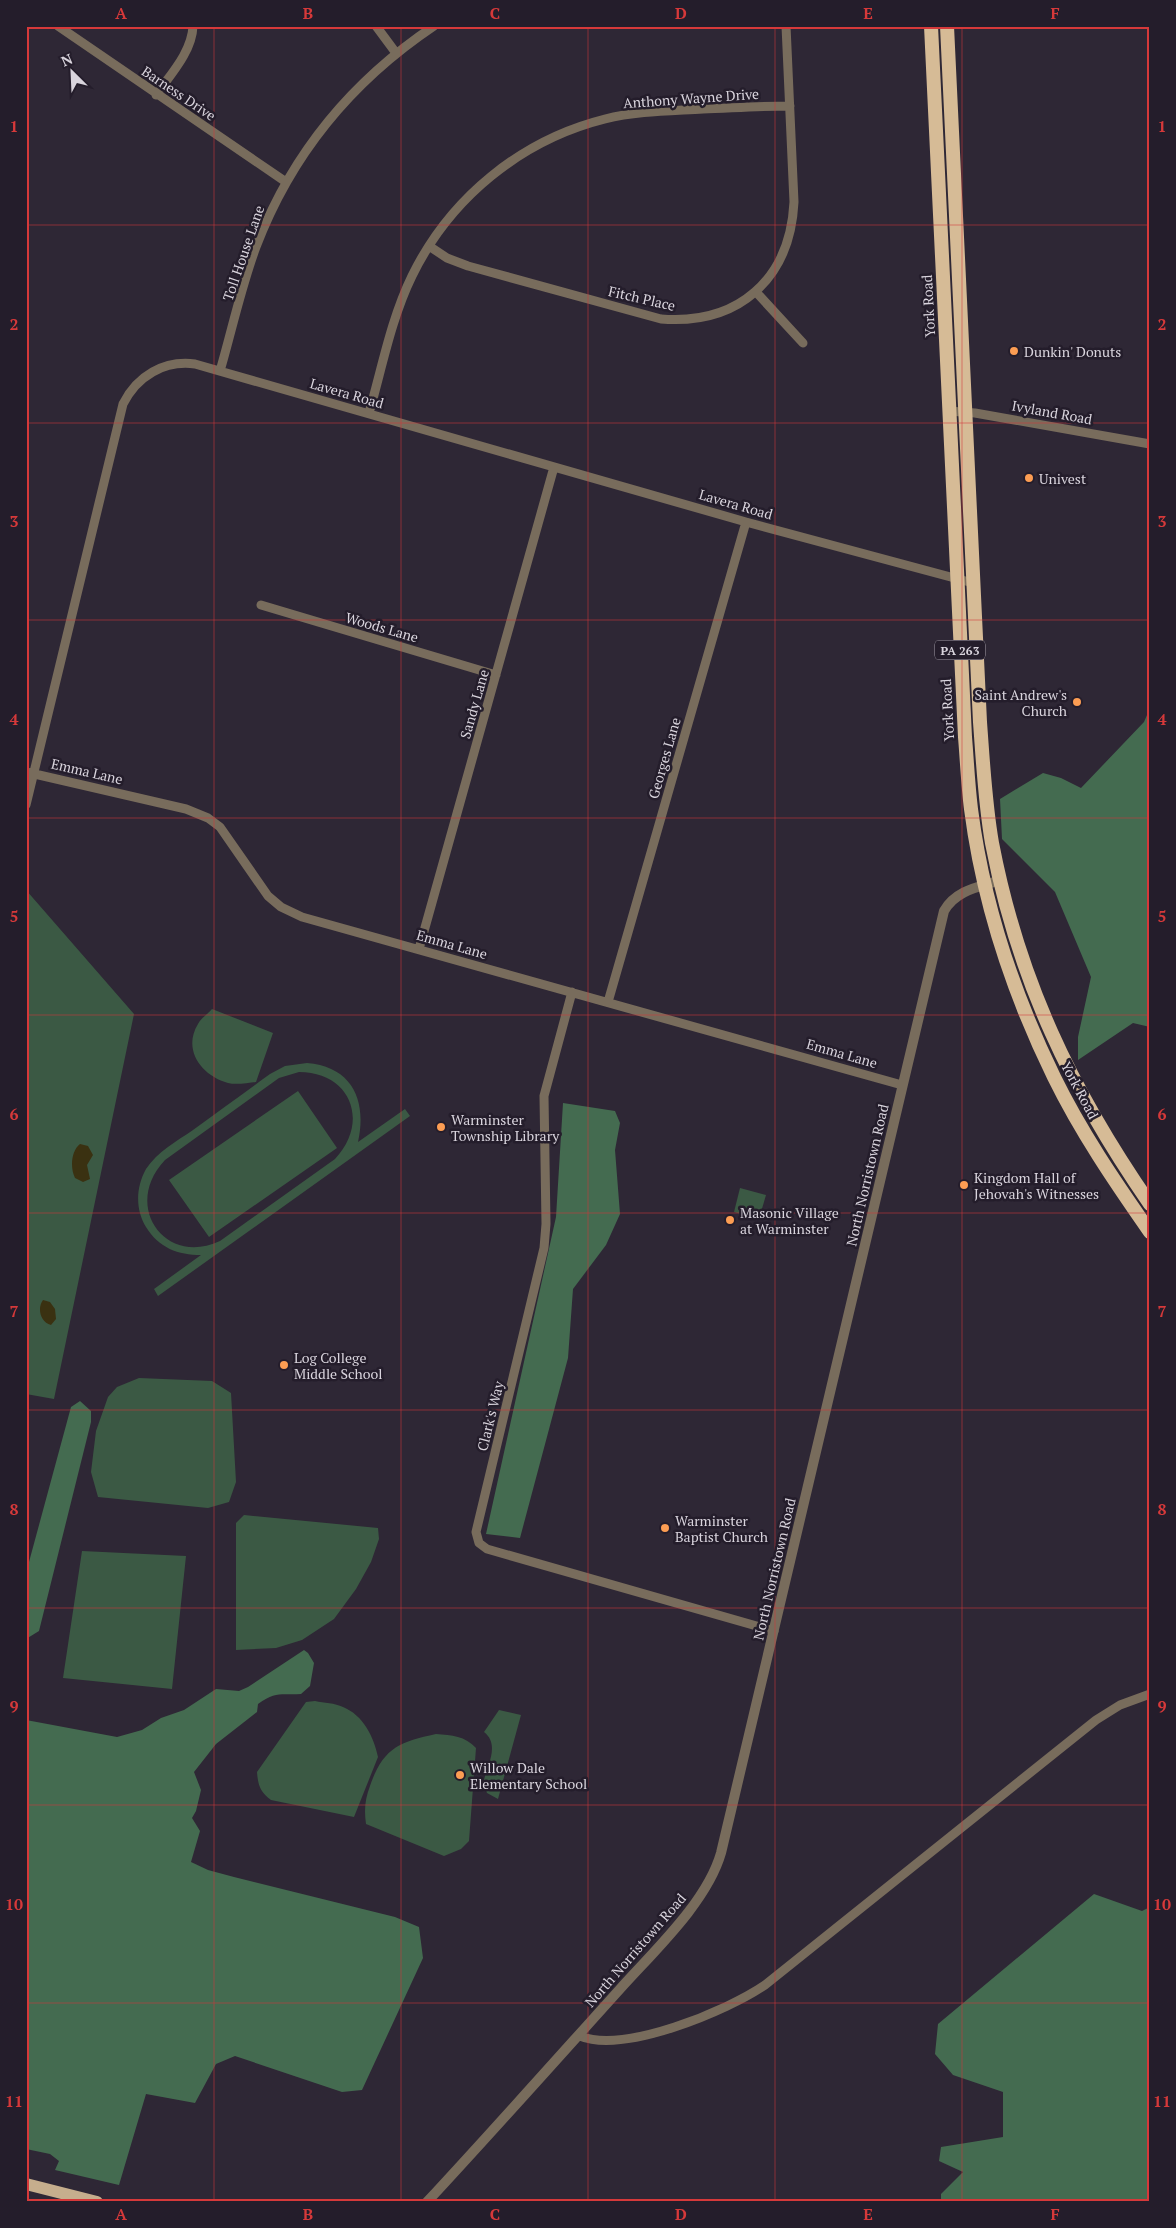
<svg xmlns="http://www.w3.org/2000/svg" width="1176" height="2228" font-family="'PT Serif',serif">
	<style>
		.green { fill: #3b5944; fill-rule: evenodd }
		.forest { fill: #446b50 }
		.sand { fill: #3a3111 }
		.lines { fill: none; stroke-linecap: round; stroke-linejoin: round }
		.minor { stroke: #786c5c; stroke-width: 9 }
		.tertiary { stroke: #786c5c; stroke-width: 10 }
		.primary { stroke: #c6ae8d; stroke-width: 12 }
		.trunk { stroke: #d6bb96; stroke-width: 14 }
		.grid { fill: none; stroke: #d6393a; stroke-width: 1; stroke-opacity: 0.55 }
		.poi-dot { fill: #fc9d53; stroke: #241d2b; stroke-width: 2 }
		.labels { text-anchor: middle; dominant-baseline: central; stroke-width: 5; stroke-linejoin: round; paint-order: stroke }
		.shield { fill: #241d2b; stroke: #a39da8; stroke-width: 1 }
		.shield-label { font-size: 12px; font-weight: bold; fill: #d9d4dd }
		.street-label { font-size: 14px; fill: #d9d4dd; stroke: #241d2b }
		.poi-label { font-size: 14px; fill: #d9d4dd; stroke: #241d2b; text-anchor: start }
		.neatline { fill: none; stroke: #d6393a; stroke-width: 2 }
		.grid-label { font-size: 16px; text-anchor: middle; font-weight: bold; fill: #d6393a }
	</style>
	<rect width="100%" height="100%" fill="#2e2735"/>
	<path class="green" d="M26,890l108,124 -80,385 -28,-5z
		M212,1009l61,24 -17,49c-9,1 -20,3 -28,1 -26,-7 -46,-33 -30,-59 3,-6 10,-10 14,-15z
		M307,1063c46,4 60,38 51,79l47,-33 5,7 -252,180 -4,-7 47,-34c-23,0 -42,-7 -55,-28 -11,-18 -10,-40 0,-58 11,-17 31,-28 47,-39 26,-19 51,-37 77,-56l15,-8zM299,1072c52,0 71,50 36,87l-115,82c-56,26 -98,-36 -55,-81l114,-82z
		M298,1091l39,57 -128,89 -40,-57z
		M740,1188l26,7 -7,24 -25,-7z
		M139,1378l73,3 19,12 5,89 -7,20 -21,6 -110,-11 -7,-25 5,-41 12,-34 9,-10z
		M244,1515l134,13 1,11 -8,23 -15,27 -22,30 -32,21 -26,8 -40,2v-127z
		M82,1551l104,5 -14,133 -109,-11z
		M315,1701c9,2 20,2 28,6 20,8 31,30 35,50l-24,60 -83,-17c-11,-8 -13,-15 -14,-28l49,-70z
		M499,1710l22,5 -23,84 -11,-6 -4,-9c3,-16 18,-39 1,-52z
		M436,1734c16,1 29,2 40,14l-7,93 -8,8 -17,7 -78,-32c-2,-14 -1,-25 4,-38 13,-38 29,-44 66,-52z"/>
	<path class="forest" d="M1150,708v319l-17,-4 -55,37v-23l13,-60 -36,-85 -53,-53 -2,-40 43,-26 18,5 20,10 63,-66z
		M563,1103l52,8 5,12 -5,27 5,64 -14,31 -33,44 -5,69 -48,180 -34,-4 70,-317z
		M80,1401l11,10v11l-52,209 -13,8v-66l45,-166z
		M304,1650l4,3 6,10 -4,23 -9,8c-21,1 -25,-3 -43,10l-1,8 -41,32 -22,28 7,18 -5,21 -4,7 8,13 -9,31 17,8 26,7 161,40 24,10 4,31 -61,132 -20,2 -107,-36 -19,8 -21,39 -49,-9 -27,91 -64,-15 4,-9 -9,-7 -24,-5v-429l91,17 25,-7 19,-12 23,-8 32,-21 23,2 9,-4z
		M1094,1894l48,17 8,-4v295h-209v-8l22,-22 -24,-11 2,-14 62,-10v-45l-50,-17 -18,-21 3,-30z"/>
	<path class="sand" d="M80,1144l8,2 5,9 -6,10 3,14 -7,3 -8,-4c-5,-10 -4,-27 5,-34z
		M43,1300l7,2 5,7 1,10 -5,6c-11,-3 -14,-17 -8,-25z"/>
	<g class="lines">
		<path class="minor" d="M58,26l228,156
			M376,26l20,27
			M156,95c14,-20 36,-43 37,-69
			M429,246l18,12 21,8 193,53c77,6 129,-39 133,-117l-8,-176
			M756,292l47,51
			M220,371c12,-41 21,-84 36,-124 35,-92 96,-166 178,-221
			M949,411l26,2 175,31
			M369,413c13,-45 22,-94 43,-137 38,-78 109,-136 193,-157 32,-8 65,-8 98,-10 29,-1 58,-3 87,-3
			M261,605l235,70
			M26,772l160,37 22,9 12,9 48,69 13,11 21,10 600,168
			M26,805l97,-401c14,-28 41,-44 72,-40l551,158 227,61
			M419,949l135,-482
			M572,992l-28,104 2,128 -2,24 -68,284 3,11 8,6 287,82
			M608,1002l138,-480
			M580,2036c44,18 147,-25 185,-51l331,-265 24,-15 30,-11"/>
		<path class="tertiary" d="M427,2202c65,-70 129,-142 193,-213 34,-38 87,-87 101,-136l223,-942c12,-21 35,-24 57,-31"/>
		<path class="primary" d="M26,2184l71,18"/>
		<path class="trunk" d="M931,26l34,711c2,24 3,48 6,72 12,93 42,184 83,268 27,55 61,105 96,155
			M947,26l33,696c3,40 5,81 12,121 26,136 79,247 158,361"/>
	</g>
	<path class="grid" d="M214,26v2176M401,26v2176M588,26v2176M775,26v2176M962,26v2176M26,225h1124M26,423h1124M26,620h1124M26,818h1124M26,1015h1124M26,1213h1124M26,1410h1124M26,1608h1124M26,1805h1124M26,2003h1124"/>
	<g class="poi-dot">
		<circle cx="1014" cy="351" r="5"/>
		<circle cx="1029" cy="478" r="5"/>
		<circle cx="1077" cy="702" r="5"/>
		<circle cx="441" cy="1127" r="5"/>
		<circle cx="964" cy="1185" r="5"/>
		<circle cx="730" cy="1220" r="5"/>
		<circle cx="284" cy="1365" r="5"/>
		<circle cx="665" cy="1528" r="5"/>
		<circle cx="460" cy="1775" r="5"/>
	</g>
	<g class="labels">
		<rect class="shield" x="935" y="640.5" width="50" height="19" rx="4"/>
		<g class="shield-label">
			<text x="960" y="650">PA 263</text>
		</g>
		<g class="street-label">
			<text transform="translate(179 93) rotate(34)">Barness Drive</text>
			<text transform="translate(691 98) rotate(-4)">Anthony Wayne Drive</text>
			<text transform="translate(243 253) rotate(-71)">Toll House Lane</text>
			<text transform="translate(642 298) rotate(13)">Fitch Place</text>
			<text transform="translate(928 306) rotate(-93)">York Road</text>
			<text transform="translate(347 393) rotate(16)">Lavera Road</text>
			<text transform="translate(1052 412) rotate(10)">Ivyland Road</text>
			<text transform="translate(736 504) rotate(16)">Lavera Road</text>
			<text transform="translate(382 627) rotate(16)">Woods Lane</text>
			<text transform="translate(474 704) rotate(-74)">Sandy Lane</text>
			<text transform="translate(947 710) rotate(-93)">York Road</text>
			<text transform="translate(664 758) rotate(-74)">Georges Lane</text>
			<text transform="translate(87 771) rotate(13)">Emma Lane</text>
			<text transform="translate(452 944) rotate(16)">Emma Lane</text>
			<text transform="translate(842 1053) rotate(16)">Emma Lane</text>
			<text transform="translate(1080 1090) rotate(62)">York Road</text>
			<text transform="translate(867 1175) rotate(-77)">North Norristown Road</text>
			<text transform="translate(490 1416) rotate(-76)">Clark's Way</text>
			<text transform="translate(774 1569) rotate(-77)">North Norristown Road</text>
			<text transform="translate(635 1950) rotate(-49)">North Norristown Road</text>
		</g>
		<g class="poi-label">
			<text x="1024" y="351">Dunkin' Donuts</text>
			<text x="1039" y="478">Univest</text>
			<text x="1067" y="694" text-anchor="end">Saint Andrew's<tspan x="1067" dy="16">Church</tspan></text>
			<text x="451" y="1119">Warminster<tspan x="451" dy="16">Township Library</tspan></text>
			<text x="974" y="1177">Kingdom Hall of<tspan x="974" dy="16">Jehovah's Witnesses</tspan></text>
			<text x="740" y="1212">Masonic Village<tspan x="740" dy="16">at Warminster</tspan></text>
			<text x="294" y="1357">Log College<tspan x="294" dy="16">Middle School</tspan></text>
			<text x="675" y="1520">Warminster<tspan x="675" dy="16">Baptist Church</tspan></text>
			<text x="470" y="1767">Willow Dale<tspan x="470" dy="16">Elementary School</tspan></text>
		</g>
	</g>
	<rect width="1176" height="2228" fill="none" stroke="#241d2b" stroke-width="55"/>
	<g transform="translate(72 72) rotate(336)" stroke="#241d2b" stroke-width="4" paint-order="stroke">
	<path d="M0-4L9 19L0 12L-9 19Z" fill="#d9d4dd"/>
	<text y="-8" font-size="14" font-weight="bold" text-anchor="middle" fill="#d9d4dd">N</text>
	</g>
	<rect x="28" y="28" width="1120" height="2172" class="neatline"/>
	<g class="grid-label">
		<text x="121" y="19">A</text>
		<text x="308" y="19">B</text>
		<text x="495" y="19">C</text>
		<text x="681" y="19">D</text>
		<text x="868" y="19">E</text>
		<text x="1055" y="19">F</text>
		<text x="14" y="132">1</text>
		<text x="1162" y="132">1</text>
		<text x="14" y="330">2</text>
		<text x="1162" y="330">2</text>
		<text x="14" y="527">3</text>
		<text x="1162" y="527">3</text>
		<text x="14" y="725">4</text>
		<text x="1162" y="725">4</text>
		<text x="14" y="922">5</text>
		<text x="1162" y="922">5</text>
		<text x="14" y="1120">6</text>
		<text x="1162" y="1120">6</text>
		<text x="14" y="1317">7</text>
		<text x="1162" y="1317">7</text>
		<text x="14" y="1515">8</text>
		<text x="1162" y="1515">8</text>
		<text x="14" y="1712">9</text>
		<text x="1162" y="1712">9</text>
		<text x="14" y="1910">10</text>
		<text x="1162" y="1910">10</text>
		<text x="14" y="2107">11</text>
		<text x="1162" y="2107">11</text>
		<text x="121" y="2220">A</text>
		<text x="308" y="2220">B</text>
		<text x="495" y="2220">C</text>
		<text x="681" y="2220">D</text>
		<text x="868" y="2220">E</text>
		<text x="1055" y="2220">F</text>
	</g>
</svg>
